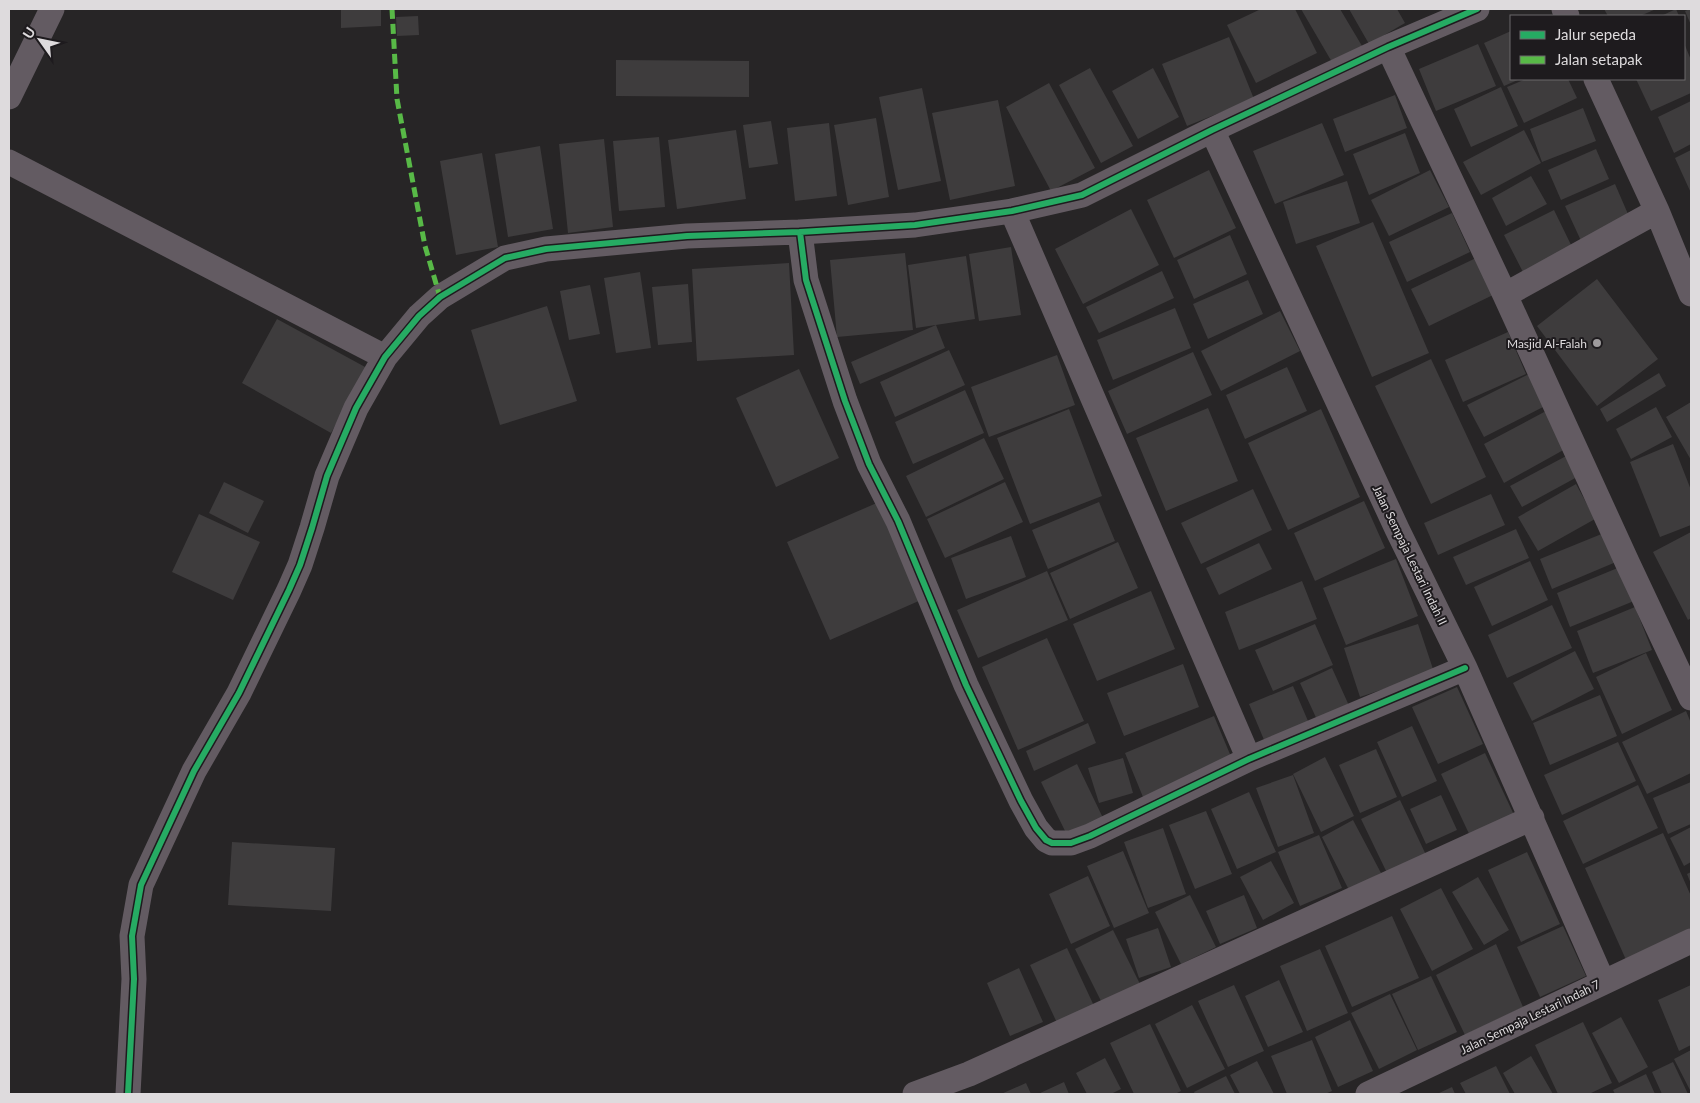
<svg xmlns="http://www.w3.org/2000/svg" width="1700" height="1103" font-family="Lato,sans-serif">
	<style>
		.building { fill: #3e3c3d }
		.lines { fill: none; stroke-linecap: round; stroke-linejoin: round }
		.minor { stroke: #635b62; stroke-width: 25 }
		.quiet { stroke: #58b947; stroke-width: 5; stroke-dasharray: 10 5; stroke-linecap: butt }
		.cycleway-casing { stroke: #1e1b1e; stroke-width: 9 }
		.cycleway { stroke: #26ab63; stroke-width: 6 }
		.poi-dot { fill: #9e9b9d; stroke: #1e1b1e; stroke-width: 2 }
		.labels { text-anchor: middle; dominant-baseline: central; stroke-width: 4; stroke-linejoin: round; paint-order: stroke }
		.poi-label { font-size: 12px; fill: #dedbdd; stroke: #1e1b1e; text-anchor: end }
		.street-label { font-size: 12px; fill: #dedbdd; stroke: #1e1b1e }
	</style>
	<rect width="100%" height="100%" fill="#272526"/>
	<path class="building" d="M341,9h40v17l-40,2z
		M1261,9h34l22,44 -61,30 -29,-58z
		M1301,9h39l25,42 -29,18z
		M1349,9h48l8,14 -36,21z
		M1604,9h52l-16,7h-32z
		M1676,9l3,7h-18z
		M1690,9h1v16l-6,-14z
		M418,16l1,19 -22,1 -1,-19z
		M1511,31v48h9l-16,7 -20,-43z
		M1229,37l25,62 -67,27 -25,-62z
		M1684,43l7,17v33l-40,18 -15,-32h48z
		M1478,44l18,42 -60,25 -17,-42z
		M616,60l133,1v36l-133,-1z
		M1090,68l43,78 -32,17 -42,-78z
		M1153,68l26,49 -41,22 -26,-48z
		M1526,79h42l9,19 -53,25 -17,-36z
		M1049,83l46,85 -44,23 -45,-84z
		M1501,87l17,39 -47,21 -17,-38z
		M922,88l19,93 -43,9 -19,-93z
		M1395,95l12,33 -62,24 -12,-33z
		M998,100l17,86 -65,14 -18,-87z
		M1691,101v43l-17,9 -16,-36z
		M1583,108l13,33 -54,21 -12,-33z
		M876,118l13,79 -41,8 -14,-80z
		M771,121l7,43 -29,4 -6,-43z
		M829,123l8,73 -42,5 -8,-73z
		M1322,123l22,52 -69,29 -22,-53z
		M736,130l10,69 -69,10 -9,-69z
		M1524,130l17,33 -60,32 -18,-33z
		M1405,133l15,40 -51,22 -16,-41z
		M659,137l6,70 -46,4 -6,-70z
		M604,139l9,88 -45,6 -9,-89z
		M540,146l13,83 -45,8 -13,-83z
		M1596,149l13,30 -48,21 -13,-30z
		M1691,150v43l-16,-35z
		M482,153l16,94 -42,8 -16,-94z
		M1209,170l27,58 -62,30 -27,-58z
		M1430,170l19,37 -60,29 -18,-36z
		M1531,176l16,28 -41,22 -14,-28z
		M1347,181l13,42 -64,21 -13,-42z
		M1615,184l16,37 -49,22 -17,-37z
		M1131,209l28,56 -76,39 -28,-55z
		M1554,210l20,41 -49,25 -21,-41z
		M1452,213l18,39 -63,30 -18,-40z
		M1373,222l56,131 -57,24 -56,-131z
		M1230,235l17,39 -53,25 -17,-39z
		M1011,247l10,68 -42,6 -10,-67z
		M905,253l8,77 -76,7 -7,-77z
		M966,256l9,63 -59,9 -8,-63z
		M1476,258l17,37 -64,31 -18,-37z
		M789,263l5,92 -97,6 -5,-92z
		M1162,271l12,27 -75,35 -13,-26z
		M640,272l11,76 -35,5 -12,-75z
		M1597,279l61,80 -61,47 -60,-80z
		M1248,280l15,34 -55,25 -15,-35z
		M688,284l4,58 -34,3 -6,-58z
		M590,285l10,49 -31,6 -9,-49z
		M547,306l30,95 -77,24 -29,-95z
		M1175,308l16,40 -78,32 -16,-40z
		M1280,311l20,40 -79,40 -20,-40z
		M277,319l90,49 -36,65 -89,-50z
		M936,325l9,23 -85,36 -9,-22z
		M1508,332l18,42 -63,28 -18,-42z
		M949,350l16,35 -70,32 -15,-35z
		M1193,352l19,43 -85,39 -19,-43z
		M1057,355l18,50 -86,32 -18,-50z
		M1431,359l55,118 -55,27 -56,-118z
		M1287,367l20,44 -62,28 -19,-44z
		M799,369l40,89 -63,29 -40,-89z
		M1659,373l7,13 -59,36 -7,-13z
		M1529,374l16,32 -61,31 -17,-32z
		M965,390l19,43 -71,31 -18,-42z
		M1691,402v58l-25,-43z
		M1656,407l16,30 -41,22 -15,-30z
		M1208,408l30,73 -72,30 -30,-73z
		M1069,409l33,87 -72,28 -33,-86z
		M1321,409l39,88 -72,33 -40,-87z
		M1546,411l21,37 -63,35 -20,-39z
		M984,438l20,41 -78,38 -20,-41z
		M1673,444l18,46v35l-31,12 -30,-75z
		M1568,455l11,21 -57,31 -12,-21z
		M224,482l40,19 -16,32 -39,-20z
		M1005,482l18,40 -78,36 -18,-39z
		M1576,484l19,35 -57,32 -20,-34z
		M1253,489l19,41 -71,34 -20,-41z
		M1491,494l14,31 -67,30 -14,-32z
		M1364,501l21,47 -70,33 -21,-48z
		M879,502l42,98 -91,40 -43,-98z
		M1099,502l16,39 -67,28 -16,-39z
		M199,514l61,28 -27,58 -61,-28z
		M1516,529l13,29 -63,27 -13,-28z
		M1691,532v86l-3,2 -35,-68z
		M1604,533l12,29 -64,27 -12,-30z
		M1011,536l15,41 -60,22 -15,-41z
		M1118,542l20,46 -68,31 -20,-46z
		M1259,543l13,26 -53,26 -13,-27z
		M1396,559l22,57 -72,29 -23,-57z
		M1530,561l18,39 -56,26 -18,-39z
		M1620,567l14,34 -64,26 -13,-34z
		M1047,571l21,49 -90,38 -21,-48z
		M1302,581l15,38 -78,31 -14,-38z
		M1151,591l24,58 -78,32 -24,-57z
		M1552,605l20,43 -65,30 -19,-43z
		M1635,607l17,43 -59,23 -16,-42z
		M1315,624l18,41 -60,26 -18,-41z
		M1418,624l16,48 -74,25 -16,-49z
		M1047,638l37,83 -66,29 -36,-83z
		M1575,651l19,38 -62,32 -19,-38z
		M1646,653l26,57 -50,24 -26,-57z
		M1183,664l16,43 -75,29 -17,-43z
		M1332,668l19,42 -32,14 -19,-41z
		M1293,686l18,42 -44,19 -18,-43z
		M1457,687l26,57 -45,20 -26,-57z
		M1600,695l17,41 -67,29 -17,-42z
		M1686,711l5,12v50l-44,21 -25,-52z
		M1214,716l18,43 -89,38 -18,-44z
		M1088,723l8,20 -62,28 -8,-20z
		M1412,726l25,55 -35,16 -25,-55z
		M1618,742l18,39 -74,34 -18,-40z
		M1376,749l21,48 -37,16 -21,-48z
		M1485,753l30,64 -44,21 -30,-64z
		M1325,757l29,59 -33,16 -28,-58z
		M1123,758l10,35 -34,10 -11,-35z
		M1077,764l26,54 -36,17 -26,-53z
		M1293,775l21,58 -36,14 -22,-59z
		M1691,782v42l-23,10 -15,-36z
		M1638,785l20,43 -75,36 -20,-43z
		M1249,792l27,60 -39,17 -26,-60z
		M1441,795l16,35 -31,14 -16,-35z
		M1400,800l27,57 -39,18 -27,-56z
		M1206,811l26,63 -37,15 -26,-64z
		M1353,820l28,53 -32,17 -27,-53z
		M1691,827v35l-7,4 -14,-28z
		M1163,828l23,66 -38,14 -24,-66z
		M1663,833l28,63v36l-64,30 -42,-94z
		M1319,835l23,53 -42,18 -22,-54z
		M232,842l103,6 -4,63 -103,-6z
		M1123,851l26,62 -35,15 -27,-62z
		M1527,852l33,72 -39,18 -33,-72z
		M1271,861l23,42 -31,17 -23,-43z
		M1691,872v12l-4,-10z
		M1088,876l22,50 -39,18 -22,-50z
		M1478,877l31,53 -25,15 -32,-53z
		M1441,888l32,61 -41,22 -32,-62z
		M1190,895l26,52 -35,17 -26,-52z
		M1244,895l13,33 -37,16 -14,-33z
		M1392,916l27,62 -67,29 -27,-61z
		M1563,926l23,50 -46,21 -23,-50z
		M1158,928l13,39 -32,11 -13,-39z
		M1113,930l28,56 -38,19 -28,-56z
		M1496,944l27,63 -58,28 -29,-60z
		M1067,948l28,60 -37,17 -28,-60z
		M1320,949l28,64 -41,18 -27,-65z
		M1019,968l24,54 -33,14 -23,-53z
		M1431,976l26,56 -39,18 -26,-56z
		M1279,980l24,52 -35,15 -23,-51z
		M1234,985l30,66 -36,16 -30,-66z
		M1691,985v60l-12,6 -21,-51z
		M1390,994l27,56 -38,19 -28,-56z
		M1192,1005l33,64 -38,19 -32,-64z
		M1621,1017l27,50 -29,16 -27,-50z
		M1350,1020l23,51 -35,16 -23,-50z
		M1583,1022l29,61 -23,11h-31l-23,-49z
		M1150,1024l31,67 -6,3h-41l-24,-51z
		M1312,1040l20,51 -7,3h-38l-16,-38z
		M1691,1050v42l-17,-33z
		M1531,1056l22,38h-38l-12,-21z
		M1105,1058l16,31 -10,5h-24l-11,-21z
		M1257,1061l17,33h-34l-10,-19z
		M1673,1062l15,32h-26l-10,-22z
		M1496,1066l14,28h-44l-6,-11z
		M1646,1074l9,20h-40l-2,-4z
		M1226,1076l9,18h-40l-1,-2z
		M1064,1082l5,12h-31z
		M1026,1083l5,11h-30z
		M1452,1087l3,7h-18z"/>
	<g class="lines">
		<path class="minor" d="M1564,9l3,7
			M1388,47l117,248 122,267 64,136
			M1596,79l61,132 34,83
			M9,97l43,-88
			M1212,130l185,399 68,139 138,314
			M9,162l376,195
			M1012,211l237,548
			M800,232l6,48 39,121 24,63 29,57 68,164 55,116 15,27 10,12 6,3h19l19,-7 159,-77 216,-91
			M1505,295l152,-84
			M128,1094l6,-115 -2,-43 9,-51 53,-114 45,-78 50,-103 11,-25 12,-37 15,-52 29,-68 29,-51 34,-41 21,-19 65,-39 41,-9 141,-13 113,-4 115,-7 97,-14 70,-16 130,-65 176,-83 89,-38
			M915,1094l54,-20 563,-256
			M1368,1094l323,-153"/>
		<path class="quiet" d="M392,9l5,90 28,147 15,51"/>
		<g class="cycleway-casing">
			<path id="cycleway" d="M800,232l6,48 39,121 24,63 29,57 68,164 55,116 15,27 10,12 6,3h19l19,-7 159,-77 216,-91
				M128,1094l6,-115 -2,-43 9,-51 53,-114 45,-78 50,-103 11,-25 12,-37 15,-52 29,-68 29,-51 34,-41 21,-19 65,-39 41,-9 141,-13 113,-4 115,-7 97,-14 70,-16 130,-65 176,-83 89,-38"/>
		</g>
		<use href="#cycleway" class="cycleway"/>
	</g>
	<circle class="poi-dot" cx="1597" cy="343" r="5"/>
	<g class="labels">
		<g class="poi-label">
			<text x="1587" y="343">Masjid Al-Falah</text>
		</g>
		<g class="street-label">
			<text transform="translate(1410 555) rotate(64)">Jalan Sempaja Lestari Indah II</text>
			<text transform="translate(1530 1017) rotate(-26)">Jalan Sempaja Lestari Indah 7</text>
		</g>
	</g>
	<rect width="1700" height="1103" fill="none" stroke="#dedbdd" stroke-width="20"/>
	<rect x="1510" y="15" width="175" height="65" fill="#1e1b1e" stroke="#6b686a"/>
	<rect x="1520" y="31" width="25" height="8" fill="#26ab63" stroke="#6b686a"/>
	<text x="1555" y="40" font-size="15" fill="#dedbdd">Jalur sepeda</text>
	<rect x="1520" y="56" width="25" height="8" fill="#58b947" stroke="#6b686a"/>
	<text x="1555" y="65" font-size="15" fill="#dedbdd">Jalan setapak</text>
	<g transform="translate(40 40) rotate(303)" stroke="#1e1b1e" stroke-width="4" paint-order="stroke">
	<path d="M0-4L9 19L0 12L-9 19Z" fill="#dedbdd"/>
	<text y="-8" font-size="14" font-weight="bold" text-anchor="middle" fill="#dedbdd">U</text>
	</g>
</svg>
